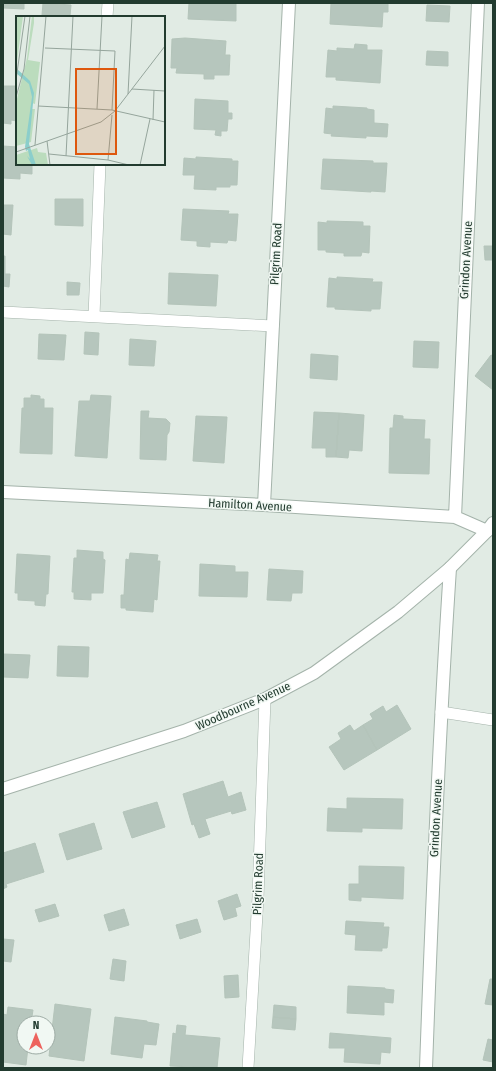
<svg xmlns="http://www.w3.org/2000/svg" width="496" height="1071" font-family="'Fira Sans Condensed',sans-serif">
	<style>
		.building { fill: #b6c6bd; stroke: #b4c4ba }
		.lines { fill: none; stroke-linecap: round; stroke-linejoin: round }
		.service-casing { stroke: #a4b3aa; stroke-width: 12 }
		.minor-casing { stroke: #a4b3aa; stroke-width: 14 }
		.tertiary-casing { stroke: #a4b3aa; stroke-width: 14 }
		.service { stroke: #fff; stroke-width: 11 }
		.minor { stroke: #fff; stroke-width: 12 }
		.tertiary { stroke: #fff; stroke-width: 12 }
		.labels { text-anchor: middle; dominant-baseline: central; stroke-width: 3; stroke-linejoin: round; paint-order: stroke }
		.street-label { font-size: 12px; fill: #223b2f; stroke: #f1f8f3 }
		.inset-river { fill: none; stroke: #8bcecb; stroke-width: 2 }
		.inset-road { fill: none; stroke: #95a59c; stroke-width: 1 }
		.view { fill: #de580e; fill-opacity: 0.15; stroke: #de580e; stroke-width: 2 }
		.inset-edge { fill: none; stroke: #223b2f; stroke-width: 2 }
	</style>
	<rect width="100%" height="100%" fill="#e1ebe4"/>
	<path class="building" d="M3,3h21v6l-21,-1z
		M43,3l28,2 -1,11 -28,-1z
		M189,3h47v18l-48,-2z
		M331,3h57v9h-5l-1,15 -52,-3z
		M427,5l23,1 -1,16 -23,-1z
		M185,38l41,3 -1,14h5l-1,20h-15v4h-10v-5l-28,-1 1,-5h-6l1,-29z
		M355,44l12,1v5h15l-2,33 -44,-3v-3h-10l2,-27 9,1v-3l17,1z
		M427,51l21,1v14l-22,-1z
		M3,86h14v35l-6,-1v4l-8,-1z
		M195,99l33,2v12h4v6h-4l-1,12h-6v5l-6,-1 1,-5 -22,-1z
		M333,106l34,2v1l7,1v13l14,1 -1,13 -21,-1v2l-35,-2 1,-2 -8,-1 2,-25 7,1z
		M3,146l14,1v17h15v10l-12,-1v6l-17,-1z
		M196,157l36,2v2h6l-1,24h-7v2h-14v3l-22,-1 1,-14h-12l1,-17 12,1z
		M323,159l50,2v2h14l-2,29 -14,-1v1l-50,-3z
		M55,199h28v27l-28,-1z
		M3,205h10l-2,30 -8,-1z
		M183,209l46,2 -1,3h10l-2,27 -8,-1 -1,3 -17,-1v5l-13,-1v-5l-16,-1z
		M327,221l36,1v4h7l-1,27 -7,-1 -1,4h-17v-3l-18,-1v-2h-8v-28l9,1z
		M484,246h9v14h-8z
		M3,256h2v18h5l-1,13 -6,-1v3z
		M169,273l49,2 -2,31 -48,-2z
		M337,277l36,2 -1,3h10l-2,27h-9v2l-36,-2v-2h-8l2,-29 8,1z
		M67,282l13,1 -1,12h-12z
		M85,332l14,1 -1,22 -14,-1z
		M39,334l27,1 -2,25 -26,-1z
		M130,339l26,2 -2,25 -25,-1z
		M414,341l25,1 -1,26 -25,-1z
		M311,354l27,2 -1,24 -27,-2z
		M491,355l2,1v34l-18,-14z
		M31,395l9,1v3h4v9h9l-1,46 -32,-1 2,-45h2v-10h7z
		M91,395l20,1 -4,62 -32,-2 4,-55h11z
		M141,411h8l-1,7 18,1 4,4 -1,9 -2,3 -1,25 -26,-1z
		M314,412l25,1 -3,44h-10v-9h-14z
		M339,413l25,2 -2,36 -13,-1 -1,8 -12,-1z
		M394,415l9,1v3l22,1 -1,19h6l-1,35 -40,-1 1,-45h3z
		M196,416l31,1 -3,46 -31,-2z
		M77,550l26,2v7l2,1 -2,33h-12v7l-17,-1v-7h-2l2,-34h3z
		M130,553l28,2 -1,6h3l-3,39 -3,-1 -1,13 -27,-2v-2h-5v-13h3l2,-36 3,1z
		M17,554l33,2 -2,38h-2l-1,12 -10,-1v-4l-17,-1v-7h-3z
		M200,564l35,2v6h13l-1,25 -48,-1z
		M269,569l34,2 -1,22h-10l-1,8 -24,-1z
		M58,646l31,1 -1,30 -31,-1z
		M3,654l27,1 -2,23 -25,-1z
		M397,705l14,24 -34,21 -14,-25 10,-6 -3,-5 13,-8 3,6z
		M350,725l4,6 9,-6 14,25 -33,20 -15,-23 12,-8 -3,-6z
		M223,781l5,16 13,-5 5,18 -14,4 -1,-3 -26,8 5,15 -11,4 -5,-14 -2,1 -9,-31z
		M347,798l56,1 -1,30 -40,-1v4l-35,-1 1,-23 19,1z
		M157,802l8,25 -33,11 -9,-26z
		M94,823l8,26 -35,11 -8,-26z
		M35,843l9,29 -38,12 1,3 -4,2v-36z
		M359,866l45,1 -1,32 -42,-2v4l-12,-1v-16h10z
		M237,894l4,12 -6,2 2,8 -13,4 -6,-19z
		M55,904l4,12 -20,6 -4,-12z
		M124,909l5,16 -20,6 -5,-16z
		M197,919l4,13 -21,7 -4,-14z
		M346,921l38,2 -1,4h6l-2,21h-5v3l-27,-1 1,-15 -11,-1z
		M3,939l11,1 -3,22 -8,-1z
		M113,959l13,2 -2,20 -14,-2z
		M238,975l1,22 -14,1 -1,-22z
		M490,979h3v26l-8,-1z
		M348,986l37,2v1l9,1 -1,13 -9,-1v13l-37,-2z
		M55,1004l36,5 -7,52 -35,-5z
		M274,1005l22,2v12l-23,-2z
		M8,1007l25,3 -2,13h-7v24h4l-2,18 -23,-3v-48l4,1z
		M115,1017l32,4v1l12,2 -3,21 -12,-1 -2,14 -31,-4z
		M273,1017l23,2 -1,11 -23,-2z
		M177,1025l9,1 -1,9 35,3 -3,30 -47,-2 3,-33 3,1z
		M330,1033l61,5 -1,15 -9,-1 -1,12 -36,-2 1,-14h-16z
		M488,1039l5,1v22l-10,-2z"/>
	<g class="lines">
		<g class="service-casing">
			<path id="service" d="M107,17l1,-14
				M3,312l270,14
				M94,316l6,-152
				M441,712l52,8
				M248,1068l10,-171 7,-198"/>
		</g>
		<g class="minor-casing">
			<path id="minor" d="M3,492l261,13 191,12 32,14
				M264,505l25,-502
				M455,517l23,-514
				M426,1068c6,-167 13,-333 24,-500"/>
		</g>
		<g class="tertiary-casing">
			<path id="tertiary" d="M3,789l181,-58 81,-32 49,-26 84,-61 52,-44 37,-37 6,-8"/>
		</g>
		<use href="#service" class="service"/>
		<use href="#minor" class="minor"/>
		<use href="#tertiary" class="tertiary"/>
	</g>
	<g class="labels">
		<g class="street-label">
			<text transform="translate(276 254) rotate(-87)">Pilgrim Road</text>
			<text transform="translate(466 260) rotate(-87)">Grindon Avenue</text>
			<text transform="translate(250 505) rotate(3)">Hamilton Avenue</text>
			<text transform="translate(243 706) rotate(-24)">Woodbourne Avenue</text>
			<text transform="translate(436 818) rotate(-87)">Grindon Avenue</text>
			<text transform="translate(258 884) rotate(-88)">Pilgrim Road</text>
		</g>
	</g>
	<g transform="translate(16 16)">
		<rect width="149" height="149" fill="#e1ebe4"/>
		<path d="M0,0h7l-7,53zM16,0h2v7l-6,37 12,2 -5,42 -3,-1 -1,6h4l-4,33 -15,4v-43l11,-45zM21,132l1,4 8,1 2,12h-32v-10z" fill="#bbdcbd"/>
		<path d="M0,52l14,13 4,12 -5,51 7,21h-4l-5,-9 3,3 -2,-9 -2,1 -1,-4 7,-50 -3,-13 -13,-11z" fill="#8bcecb"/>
		<path class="inset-river" d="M2,56l9,8"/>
		<path class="inset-road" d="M29,32l70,3 -3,59M0,64l9,-64M116,73l33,2M112,78l4,-78M0,81l8,-28 6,-53M22,90l74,4 53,12M81,93l5,-93M137,104l1,-30M31,125l3,24M19,129l11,-129M0,136l85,-30 14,-11 50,-65M33,138l59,6 21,5M50,140l7,-140M92,144l4,-45M124,149l10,-46"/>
		<path class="view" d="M60,53h40v85h-40z"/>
		<rect width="149" height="149" class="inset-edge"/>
	</g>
	<rect width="496" height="1071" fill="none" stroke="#223b2f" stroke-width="8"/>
	<g transform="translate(36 1035)"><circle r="19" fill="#f1f8f3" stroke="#9eaca5"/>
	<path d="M0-3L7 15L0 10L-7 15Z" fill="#ed635d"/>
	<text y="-6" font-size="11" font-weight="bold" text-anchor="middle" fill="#223b2f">N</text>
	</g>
</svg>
